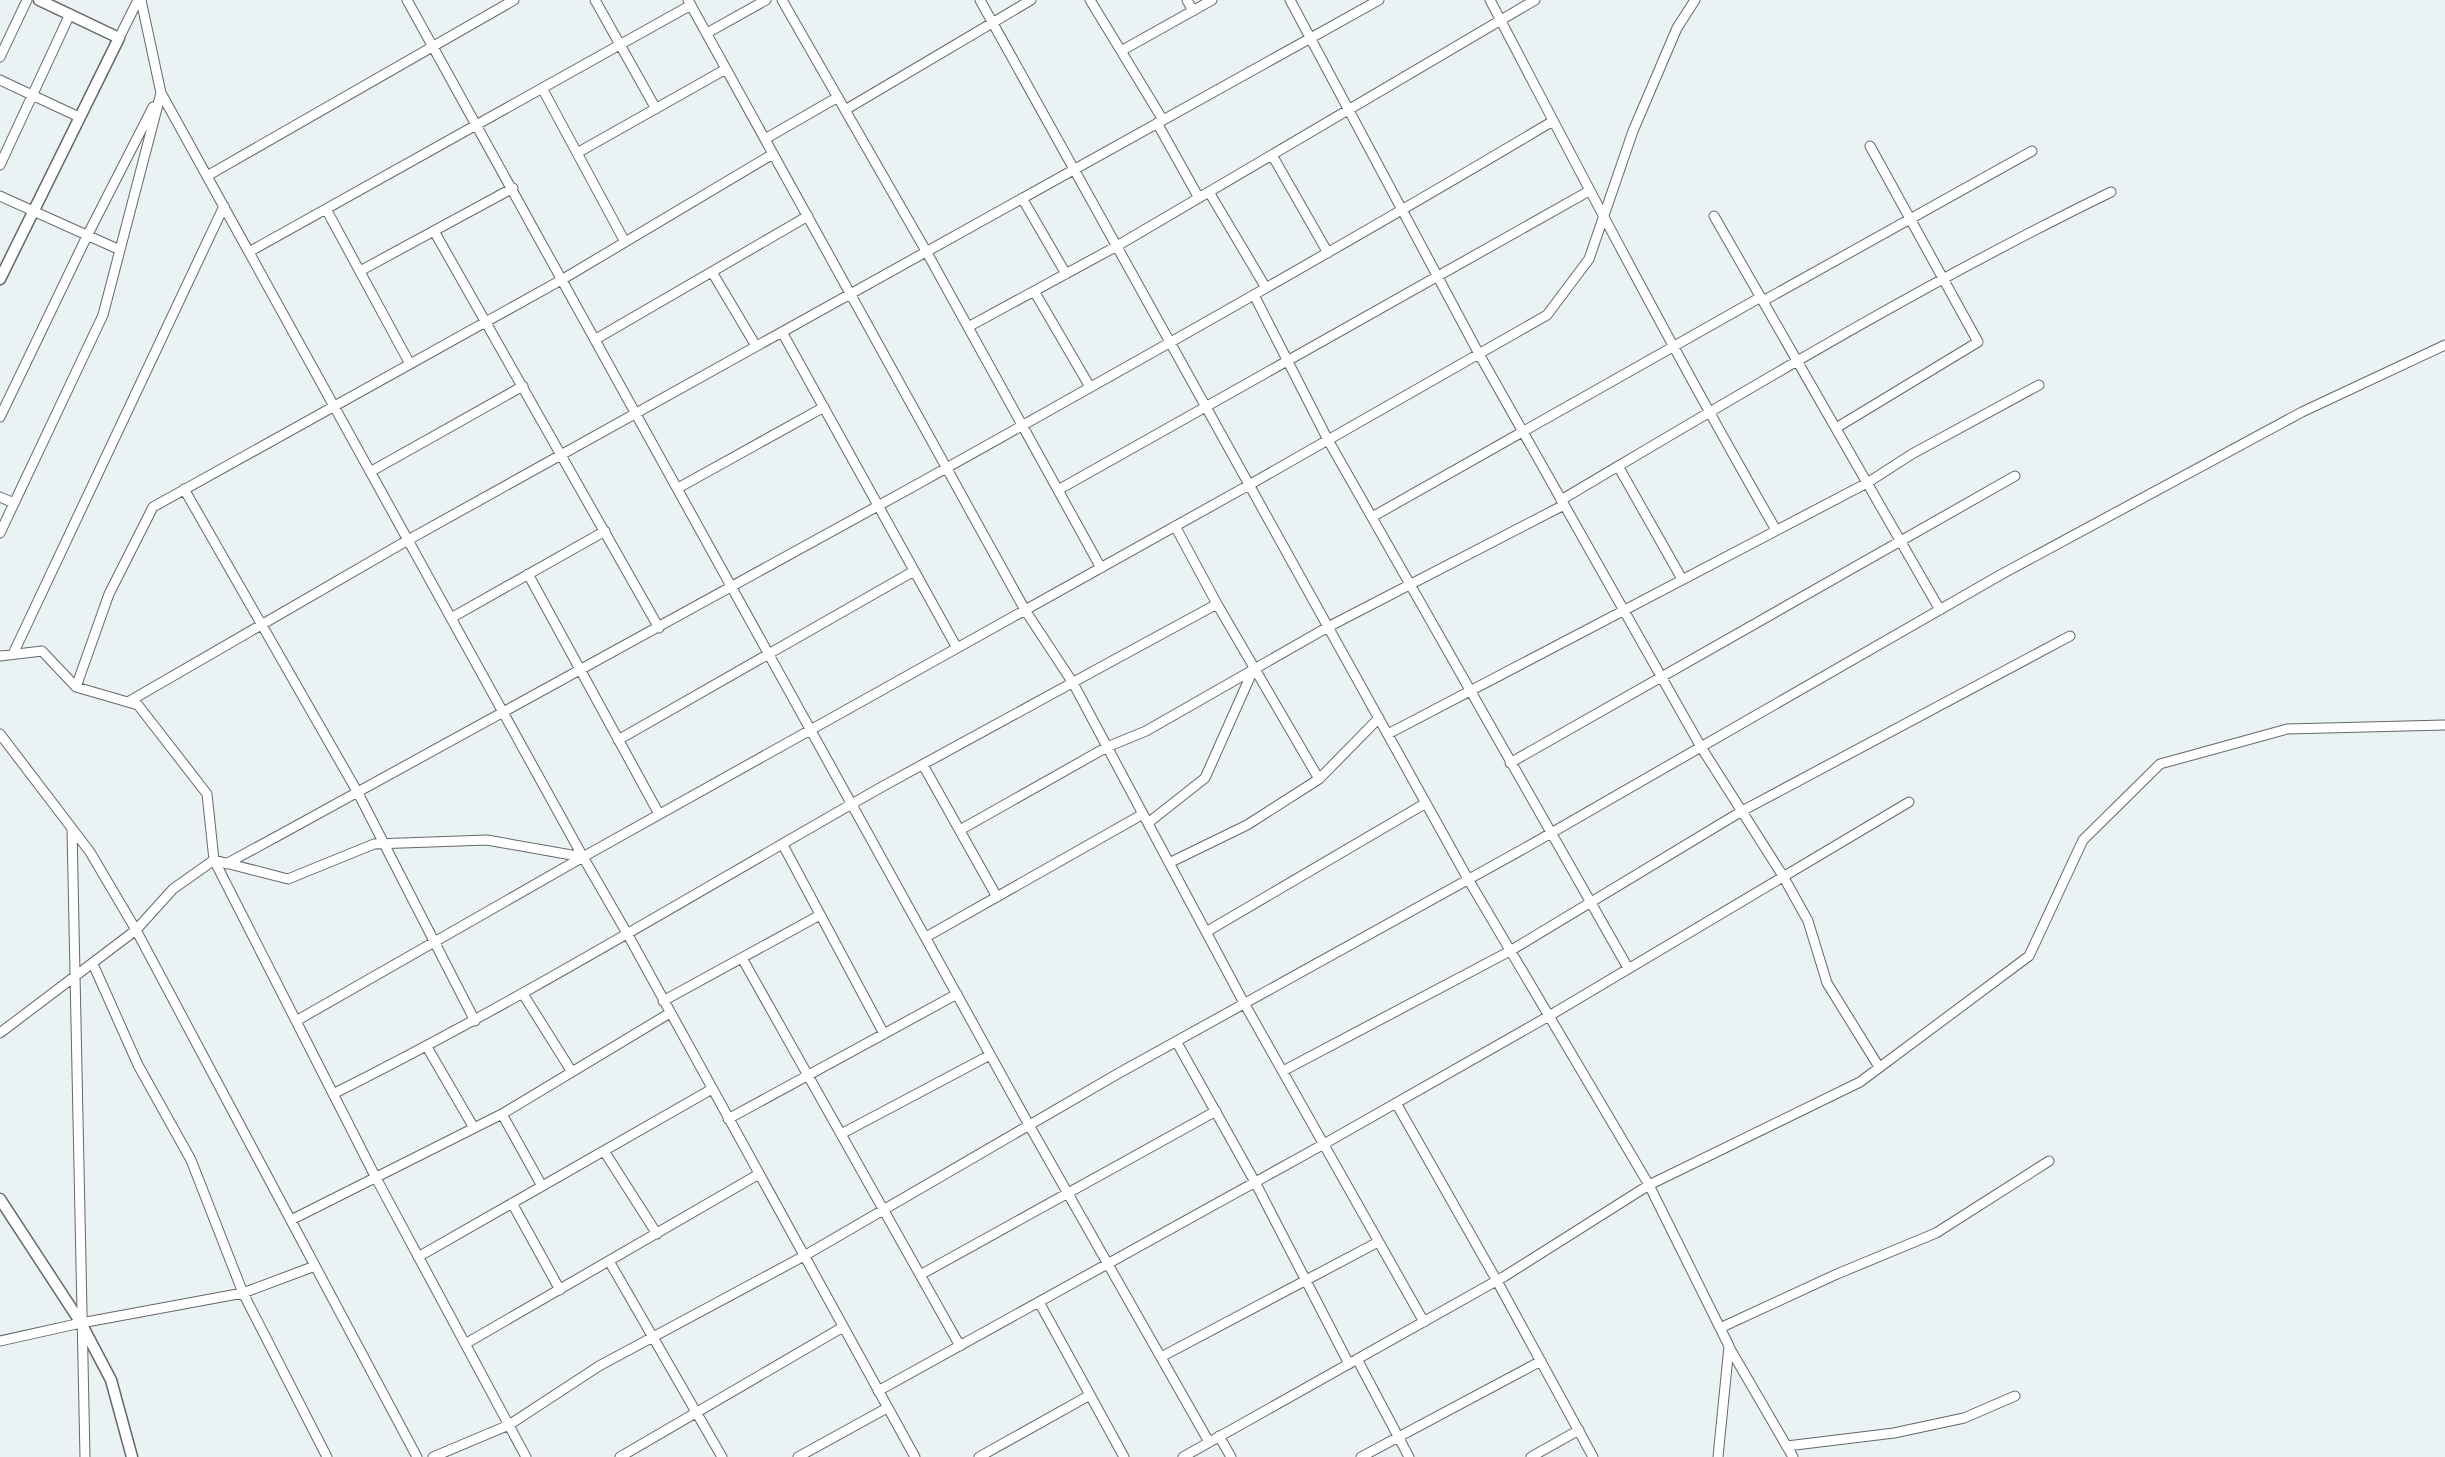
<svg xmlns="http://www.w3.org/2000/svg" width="2445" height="1457" font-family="'Source Sans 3',sans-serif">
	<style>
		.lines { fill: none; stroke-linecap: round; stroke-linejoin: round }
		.minor-casing { stroke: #63696a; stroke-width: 11 }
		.tertiary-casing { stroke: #63696a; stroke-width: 13 }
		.minor { stroke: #fff; stroke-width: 9 }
		.tertiary { stroke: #fff; stroke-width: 10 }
	</style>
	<rect width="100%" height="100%" fill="#ebf2f3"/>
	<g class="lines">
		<g class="minor-casing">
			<path id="minor" d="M407,0l622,1125 180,317
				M595,0l61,109
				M688,0l337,610 48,73 171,320 180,319
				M782,0l144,251 175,317
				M980,0l488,879 181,306 80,161 -11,111
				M1090,0l73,120
				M1187,0l6,11
				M1290,0l189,354 222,393 82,129 25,45 19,62 52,84
				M1490,0c93,178 186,356 286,530
				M707,33l59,-33
				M119,38l19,-38
				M1121,51l91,-51
				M0,57l27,-57
				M0,80l79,37
				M542,88l83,154
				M161,93l422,764 45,78 287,522
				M845,110l186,-110
				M1157,123l42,75
				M765,139l73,-42
				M577,153l149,-84
				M1272,155l56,98
				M0,165l70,-151
				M207,176l307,-176
				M1209,192l57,96
				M0,196l120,54
				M1022,198l44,76
				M326,209l84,155
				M1714,216l226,394
				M434,231l225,397
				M249,252l442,-247
				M360,271l153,-83
				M712,272l44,74
				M1034,291l56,96
				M1254,295l74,145 300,528
				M1763,301l269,-150
				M968,327l149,-81 418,-246
				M782,332l175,316
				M596,339l212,-123
				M0,417l87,-181 66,-129
				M1836,428l142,-86 -108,-196
				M1618,466l64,113
				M370,472l153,-86
				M678,488l146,-81
				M184,489l174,304 117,228
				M1058,490l531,-299
				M0,497l14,6
				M1561,500c181,-107 361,-216 550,-308
				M1372,517l389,-220
				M1175,526l42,78 102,175
				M0,533l103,-218 58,-222 -20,-93
				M528,574l131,240
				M451,618l154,-87
				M13,654l211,-448
				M0,656l42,-5 34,36 62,18 69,89 7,66 162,318 150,279
				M76,687l33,-93 44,-87 410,-228 210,-125
				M128,702l280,-162 971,-540
				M0,734l90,118 46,78 281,527
				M1388,734l479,-251 45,-29 127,-69
				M618,740l296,-169
				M1510,763l505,-287
				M923,765l74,132
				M1148,823l57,-45 49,-110
				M72,829l13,628
				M960,830l147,-83 39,-16 182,-104 236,-122
				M783,845l101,189
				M1169,863l78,-38 72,-46 60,-61
				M226,864c231,-125 461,-252 690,-379 213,-119 427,-239 637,-364
				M1206,932l220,-129
				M926,937l217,-123
				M742,958l218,388
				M93,964l45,101 53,95 52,133 84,164
				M523,994l49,78
				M663,1001l157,-86
				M296,1021l287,-164 666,-372 298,-170 42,-56 44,-128 44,-103 18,-28
				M0,1033l136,-103 37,-41 41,-29 74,19 86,-35 113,-4 96,17
				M1176,1041l79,141 94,182
				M427,1047l47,81
				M1283,1071l227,-120 232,-140 328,-175
				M333,1094c190,-95 370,-206 554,-310 110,-61 220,-120 330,-180
				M1396,1103l101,178 96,176
				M502,1114l40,72
				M728,1119l229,-125
				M841,1134l149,-79
				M604,1151l53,83
				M512,1203l48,87
				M291,1220l211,-106 168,-101
				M418,1257l294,-168
				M609,1261l113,196
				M920,1275l296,-164
				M1039,1302l85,155
				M1720,1328l117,-54 99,-41 113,-72
				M0,1341l81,-18 162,-30 72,-27
				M465,1344l294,-170
				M1729,1347l64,110
				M1161,1357l217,-115
				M1357,1359l52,98
				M878,1391l446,-247 225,-128 360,-214
				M1219,1436l12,21
				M1787,1446l107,-13 70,-15 51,-22
				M433,1457l76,-32 90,-59 205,-110 315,-183 406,-225 477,-274 300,-162 143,-67
				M620,1457l223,-130
				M798,1457l89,-49
				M979,1457l111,-62
				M1183,1457l322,-181 144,-91 211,-103 169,-126 54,-116 77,-76 127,-35 158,-4
				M1361,1457l180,-96
				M1531,1457l48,-27"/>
		</g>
		<g class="tertiary-casing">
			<path id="tertiary" d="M0,279l119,-241 -80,-38
				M0,1199l81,124 30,57 21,77"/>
		</g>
		<use href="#minor" class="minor"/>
		<use href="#tertiary" class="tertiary"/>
	</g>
</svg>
